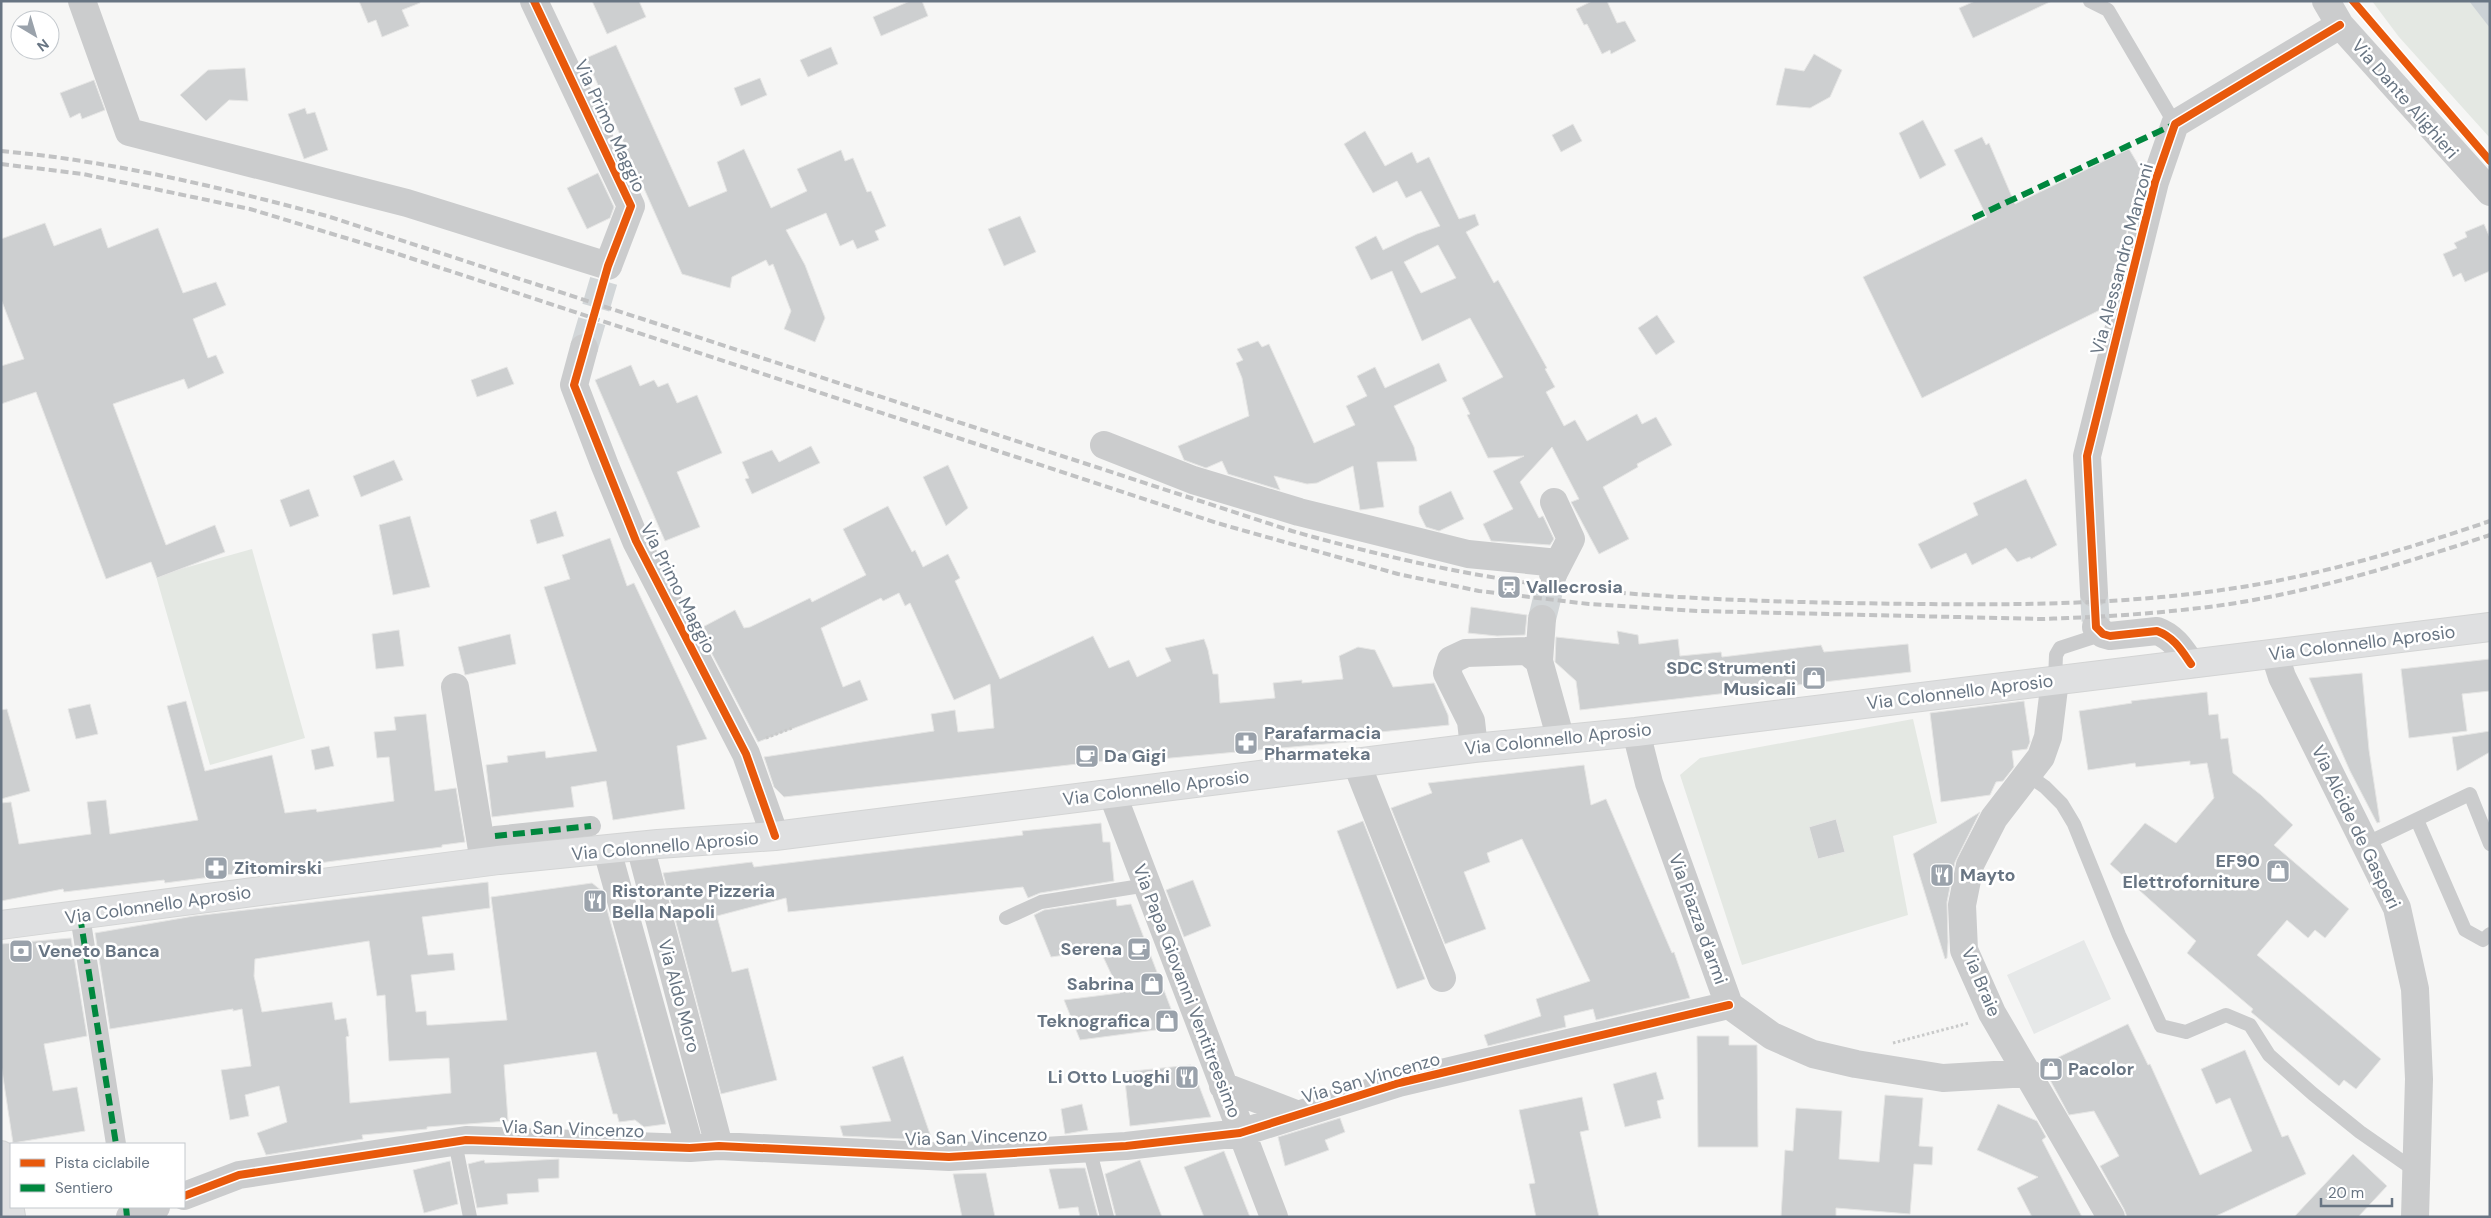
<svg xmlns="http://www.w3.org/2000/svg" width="2491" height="1218" font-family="'DM Sans',sans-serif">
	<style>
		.built { fill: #e6e8e8 }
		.green { fill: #e4e8e3 }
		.water { fill: #ccd2d6 }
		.building { fill: #cdcfd0; stroke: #e6e6e5; fill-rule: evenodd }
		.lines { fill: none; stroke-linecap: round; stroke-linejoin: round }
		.minor-tunnel { stroke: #d2d6d8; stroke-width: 28; stroke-dasharray: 28 14; stroke-linecap: butt }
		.secondary-casing { stroke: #d3d4d4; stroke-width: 30 }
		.primary-casing { stroke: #d3d4d4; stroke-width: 30 }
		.path { stroke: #c9caca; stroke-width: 3; stroke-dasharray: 2.5 2.5; stroke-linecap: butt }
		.service { stroke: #cbcccd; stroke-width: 14 }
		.pedestrian { stroke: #cbcccd; stroke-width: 20 }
		.minor { stroke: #cbcccd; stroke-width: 28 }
		.tertiary { stroke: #cbcccd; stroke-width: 28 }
		.secondary { stroke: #dfe0e1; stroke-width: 28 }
		.primary { stroke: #dfe0e1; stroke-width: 28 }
		.rail { stroke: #c1c2c3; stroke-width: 4; stroke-dasharray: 8 4; stroke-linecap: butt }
		.quiet { stroke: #00873e; stroke-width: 6; stroke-dasharray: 12 6; stroke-linecap: butt }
		.cycleway-casing { stroke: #fff; stroke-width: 11 }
		.cycleway { stroke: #e8590c; stroke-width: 8 }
		.labels { text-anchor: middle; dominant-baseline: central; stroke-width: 5; stroke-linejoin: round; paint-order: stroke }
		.street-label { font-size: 18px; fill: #687583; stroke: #fff }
		.poi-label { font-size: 18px; font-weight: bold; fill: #687583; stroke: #fff; text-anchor: start }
	</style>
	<rect width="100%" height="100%" fill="#f6f6f5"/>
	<path class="built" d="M2084,940l27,59 -77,35 -27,-59z"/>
	<path class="green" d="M2372,1h118v137l-91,-101z
		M252,549l53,189 -95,27 -54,-189z
		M1913,719l24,104 -44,13 15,79 -166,50 -62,-190 20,-17z"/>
	<path class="water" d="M2469,1h21v27z"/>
	<path class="building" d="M359,1h61v2l-18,7 7,16 -27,11 -6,-17 -8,3z
		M592,1h47l7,16 -39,17z
		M910,1h12l6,15 -47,20 -8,-19z
		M1592,1h15l10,22 8,-2 11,20 -25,13 -1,-4 -8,4 -15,-30 -3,1 -8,-16z
		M1975,1h77l-79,37 -14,-30z
		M616,45l73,162 38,-16 -10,-29 27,-13 27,59 36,-17 -10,-22 44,-19 4,11 8,-3 14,34 4,-1 15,35 -11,5 4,9 -22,9 -4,-9 -13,6 -14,-33 -40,17 19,35 20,53 -10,24 -31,-13 7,-18 -18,-47 -4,2 -3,-6 -34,17 -2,11 -48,-14 -96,-216z
		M831,47l7,17 -30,13 -8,-17z
		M1814,54l28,16 -12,27 -20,11 -34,-3 9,-37 19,3z
		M245,68l3,33 -19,-1 -23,21 -26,-26 28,-25z
		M760,78l7,17 -26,11 -7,-18z
		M94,80l11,30 -23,9 -2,-6 -10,5 -10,-25z
		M305,108l2,6 8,-2 13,38 -24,9 -16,-45z
		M1923,120l23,45 -26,14 -21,-46z
		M1573,124l9,17 -21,11 -9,-17z
		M1365,131l20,35 27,-14 5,11 12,-6 30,62 16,-5 4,11 -13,7 28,51 4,-3 49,88 -2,1 10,18 -9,5 18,34 11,-6 12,21 50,-27 5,10 14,-7 16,28 -35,19 1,3 -35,20 26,52 -30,15 -28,-52 8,-3 -27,-52 -32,35 19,36 4,-2 11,23 -4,6 -59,-4 -8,-17 30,-15 -20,-38 31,-15 -36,2 -21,-43 3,-1 -8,-16 41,-21 -33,-59 -48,23 -30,-70 -21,9 -16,-33 21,-11 7,14 34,-16 23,-8 -19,-35 -15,7 -9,-17 -24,12 -29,-49zM1438,245l18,33 -35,15 -17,-31z
		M1982,137l4,8 3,-2 26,61 114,-55 13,22 -21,84 -19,54 -180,89 -59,-121 124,-60 -33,-67z
		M598,173l16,34 -4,11 -23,11 -20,-41z
		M1020,216l16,36 -32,14 -16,-37z
		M45,223l9,23 47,-18 7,20 50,-20 25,65 33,-11 10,23 -33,14 15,39 8,-3 8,18 -36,16 -4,-10 -71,25 53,141 49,-20 10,27 -68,26 -6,-16 -45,17 -70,-187 -35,12v-38l23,-7 -23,-60v-60z
		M2484,224l6,14v33l-25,11 -4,-9 -8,4 -10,-23 14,-6 -3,-5 13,-6 -2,-5z
		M1657,315l18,27 -19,13 -18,-27z
		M1258,341l4,6 7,-3 45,99 41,-18 -9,-19 21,-10 -10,-20 18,-9 10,21 54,-25 8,18 -53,25 20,41 3,14 -40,1 7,45 -24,3 -7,-44 -36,17 -10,1 -33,-8 6,14 -52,-16 -6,-13 -16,7 -22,-8 -6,-14 71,-30 -7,-38 -6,-15 7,-3 -6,-11z
		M631,365l9,21 14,-6 4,7 10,-4 9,20 20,-8 25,58 -45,19 23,55 -35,14 -70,-161z
		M507,367l7,17 -37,13 -6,-17z
		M811,446l9,17 -68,31 -7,-15 4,-1 -7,-16 30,-12 7,12z
		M394,460l9,20 -42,17 -8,-21z
		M948,465l20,43 -22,18 -23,-49z
		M2026,479l31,66 -26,14 -1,-2 -13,5 -11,-14 -34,17 -6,-12 -35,16 -13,-25 60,-29 -5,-12z
		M309,489l10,27 -29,11 -10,-27z
		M1451,491l13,28 -25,12 -13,-4 -7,-14v-7z
		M888,506l24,46 3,-2 8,17 25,-13 12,24 -5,3 45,98 93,-43 16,32 20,-8 8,17 34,-16 -6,-13 39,-9 4,11 5,24h5l2,29 55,-5 -2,-15 29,-3v3l41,-4 -4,-23 19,-9 17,3 18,37 41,-4 14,32 1,10 -69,7 1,7 -221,20 -2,-4 -374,42 -10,-10 -10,-30 170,-26 -3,-17 24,-4 3,22 36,-4 -4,-44 -36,16 -44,-97 -5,3 -6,-13 -16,8 -2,-3 -60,30 22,59 17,-7 8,20 -110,42 -59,-113 36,-19 9,18 6,-1 60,-29 2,4 54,-27 -23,-46z
		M556,511l8,25 -27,8 -7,-24z
		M410,516l20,71 -37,8 -14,-70z
		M610,538l17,48 7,-3 73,156 -30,7 8,63 -72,11 -7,-39 -35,6 3,20 -82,10 -6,-52 22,-3 -1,-6 38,-5 1,7 51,-7 -53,-164 26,-8 -8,-24z
		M1471,607l56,8 -2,20 -28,1 -29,-3z
		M399,630l5,36 -28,3 -4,-35z
		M1617,631l21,4 1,9 39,-5 2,17 41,-4 1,5 99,-12 3,7 84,-8 3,28 -331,38 -4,-29 -21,-19 1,-25 63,7z
		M510,634l6,30 -51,11 -7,-28z
		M2490,659v32l-28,3 5,37 -58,7 -8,-69z
		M2362,673l7,77 11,72 -3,1 -27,-52 -41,-93z
		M2207,692l2,23 9,-1 3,25 7,-1 5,35 28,22 32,30 -19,20 75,64 -24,29 -10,-8 -7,8 -21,-18 -30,35 124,104 -25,30 -12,-9 -5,6 -88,-74 2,-3 -66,-56 9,-12 -86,-77 35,-41 31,20 38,-45 -7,-35 -17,2v-4l-54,6 -1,-4 -47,7 -9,-59 53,-8 -1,-2z
		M186,701l19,70 67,-16 13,58 31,-4 1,3 77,-11 -5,-44 -12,1 -3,-26 22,-2 -2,-13 32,-3 9,77 21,-3 9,54 -23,3v2l-277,36 -1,-3 -100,12 -1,-3 -62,12v-98l10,-1 8,42 72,-10 -4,-32 19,-2 4,34 88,-14 -31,-114z
		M2024,701l6,41 -3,7 -15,2 2,16 -11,14 -7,1 -6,13 -49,7 -11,-89z
		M90,704l8,30 -22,5 -8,-30z
		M7,709l23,82 -29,8v-89z
		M2490,731v21l-33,19 -5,-34z
		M329,746l5,20 -19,4 -4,-20z
		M1584,765l7,40 15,-6 66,154 2,-1 16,46 -94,22 -3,-11 -29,7 2,11 -78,19 -4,-11 57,-19 -5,-17 54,-18 -68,-142 -35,14 3,9 -26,10 22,57 -41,15 -54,-136 41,-15 -4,-10z
		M1980,812l-25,50 -8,40 1,40 -1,16 -2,1 -32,-105z
		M1836,819l9,33 -27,7 -9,-32z
		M1363,821l62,158 -28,10 -60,-158z
		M1101,823l2,19h7l4,39 -74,12 -12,5 -5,-11 -235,25 -2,-14 -69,18 15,56 16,-4 29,112 -56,14 -58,-221 89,-11 2,5 269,-32 -1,-4z
		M1193,880l18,46 -27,11 -18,-47z
		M488,882l2,26 -68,9 6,38 25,-2 2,17 -44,5 5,37 10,-1 1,14h5l75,-5 -16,-123 101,-14 10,8 64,233 -22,3 -9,-7 -16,2 -2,-8h-4l-17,-62 -92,13 4,56 -81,6v2l-65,6 1,4 -97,16 -9,-22 30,-11 -8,-36 -34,9 4,21 -19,4 -9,-50 30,-4 -9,-57 -9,2v-2l-123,20 -15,-96 99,-17zM369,941l8,55 8,-1 4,66 60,-3 2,35 -101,10 -4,-66 3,-1 -3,-18 -11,2 -3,-18 -70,10 -8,-36 1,-17z
		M1116,899l1,7 14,-2 47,123 -98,13 -16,-40 56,-7 -20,-43 -49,7 -17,-42 10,-5z
		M71,938l16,98 -43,8 9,47 24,-4 8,44 -72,12 -12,-79v-120z
		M2128,1024l20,41 2,-1 50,111 52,-24 -22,-53 -14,6 -15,-35 44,-19 37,87 6,-2 18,39 -92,43h-87l-3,-8 -24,-43 19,-10 -25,-45 -25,4 -27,-50z
		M1697,1036h32v9h28l1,102h-60z
		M903,1056l28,81 -27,2 -61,-3 -3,-10 51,-5 -19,-54z
		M1191,1065l20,52 -81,9 -6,-54z
		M1656,1072l8,27 -7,2 4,17 -36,9 -12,-43z
		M1885,1095l38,3 -4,48 14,1 -1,18 -18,-1 -4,50 -74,-6v9h-55l4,-67 8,1 3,-43 46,3 -3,48 40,3z
		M1582,1097l7,33 -9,2 19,85h-63l-7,-33 6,-1 -16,-73z
		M1082,1104l6,26 -23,4 -4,-25z
		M1998,1104l39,17 9,16 -4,3 40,77h-50l-15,-29 21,-11 -61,-27z
		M1340,1118l5,14 -20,8 4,10 -44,16 -7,-29z
		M1224,1151l26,66h-46l-20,-50z
		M2353,1154l34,32 -29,31h-64z
		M559,1159v19l-21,1 1,13 -32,2 1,10 -31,4 -9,-44 16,-4 1,3z
		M1140,1160l22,57h-46l-11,-43z
		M450,1161l8,43 -34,9 -11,-43z
		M1076,1168h9l13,49h-18l-2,-10 -19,2 -10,-40z
		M986,1173l9,44h-33l-9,-43z"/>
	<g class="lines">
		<path class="minor-tunnel" d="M584,348l24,-82
			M2094,593l2,34
			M1542,619l11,-45"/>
		<g class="secondary-casing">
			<path id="secondary" d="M1,1155l10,62"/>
		</g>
		<g class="primary-casing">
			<path id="primary" d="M1,925l498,-65 159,-16 117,-8 699,-88 162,-16 854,-105"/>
		</g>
		<path class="path" d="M766,738l26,-10
			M1893,1043l76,-20"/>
		<path class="service" d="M2090,1l18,9 67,114
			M2055,680l1,-25 4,-7 43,-14
			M2028,775l17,12 17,17 12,20 45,111 42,91 25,6 40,-17 24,10 19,30 44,39 47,38 56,39
			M2417,820l48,110 18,10 7,-6
			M2365,844l105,-50 20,50
			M1006,918l35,-16 106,-17
			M455,1142l15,75
			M1089,1148l18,69"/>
		<path class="pedestrian" d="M495,836l96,-10
			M80,916l36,228"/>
		<path class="minor" d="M82,1l47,131 278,71 201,63 23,-60 -97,-205
			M2326,1l14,24 150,167
			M584,348l-10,37 31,81 31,75 110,213 29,82
			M1104,445l89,35 106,32 169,42 90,9
			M1553,574l18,-35 -17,-37
			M2094,593l-7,-137 68,-274 20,-58 165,-99
			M2096,627l7,7 7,2 47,-5c17,6 25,20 34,33
			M1539,661l3,-42
			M2055,680l-7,57 -7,20 -47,61 -24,47 -8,40 2,45 28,63 119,204
			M455,687l29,175
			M1636,732l13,51 80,222 43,31 41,18 43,10 87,14 86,-5
			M1474,748l-3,-27 -24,-48 4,-13 15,-7 61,-2 12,10 22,79
			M1356,762l86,216
			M1112,793l162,424
			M640,846l79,300
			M607,850l83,298
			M1223,1086l73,28
			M184,1196l55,-21 227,-35 224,8 29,-2 230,11 177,-11 114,-13 159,-50 330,-78
			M130,1217l26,-10"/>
		<path class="tertiary" d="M2275,655l7,22 115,231 18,81 4,90 -4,138"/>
		<use href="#secondary" class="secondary"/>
		<use href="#primary" class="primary"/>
		<path class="rail" d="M1,151c111,10 218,36 326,65l965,315c78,22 158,41 238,52 105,14 211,18 317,20 136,2 273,5 407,-18 81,-14 159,-38 236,-64
			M1,164l82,10 167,35 142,43 825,271 181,51 81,17 110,13 109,7 344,8c63,-2 126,-6 188,-15 89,-14 175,-41 260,-69"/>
		<path class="quiet" d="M1973,218l202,-94
			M495,836l96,-10
			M80,916l36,228
			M126,1207l1,10"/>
		<g class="cycleway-casing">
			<path id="cycleway" d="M534,1l97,205 -23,60 -34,119 62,156 110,213 29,82
				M2353,1l137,160
				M2191,664c-9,-13 -17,-27 -34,-33l-47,5 -7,-2 -7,-7 -9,-171 68,-274 20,-58 165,-99
				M184,1196l55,-21 227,-35 224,8 29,-2 230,11 177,-11 114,-13 159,-50 330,-78"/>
		</g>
		<use href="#cycleway" class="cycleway"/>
	</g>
	<defs>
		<g id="station-square" transform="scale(1.25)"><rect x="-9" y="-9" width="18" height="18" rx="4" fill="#9aa2ab" stroke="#fff"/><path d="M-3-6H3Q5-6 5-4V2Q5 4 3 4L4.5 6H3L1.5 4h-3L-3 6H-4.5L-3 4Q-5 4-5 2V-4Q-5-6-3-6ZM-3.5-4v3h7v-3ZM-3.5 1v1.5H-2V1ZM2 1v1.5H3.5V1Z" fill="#fff"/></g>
		<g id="shop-square" transform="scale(1.25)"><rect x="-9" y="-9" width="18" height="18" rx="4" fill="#9aa2ab" stroke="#fff"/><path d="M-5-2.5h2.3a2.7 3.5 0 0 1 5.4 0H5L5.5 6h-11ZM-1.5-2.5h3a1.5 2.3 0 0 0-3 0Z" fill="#fff"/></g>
		<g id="pharmacy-square" transform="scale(1.25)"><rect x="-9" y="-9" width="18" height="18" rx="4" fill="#9aa2ab" stroke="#fff"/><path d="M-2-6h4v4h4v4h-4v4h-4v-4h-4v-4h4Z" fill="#fff"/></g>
		<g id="cafe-square" transform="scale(1.25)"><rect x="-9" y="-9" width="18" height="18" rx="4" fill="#9aa2ab" stroke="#fff"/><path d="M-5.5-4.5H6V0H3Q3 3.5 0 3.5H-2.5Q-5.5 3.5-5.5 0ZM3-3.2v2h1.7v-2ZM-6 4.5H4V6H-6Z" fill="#fff"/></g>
		<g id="restaurant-square" transform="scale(1.25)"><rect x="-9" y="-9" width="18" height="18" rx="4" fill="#9aa2ab" stroke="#fff"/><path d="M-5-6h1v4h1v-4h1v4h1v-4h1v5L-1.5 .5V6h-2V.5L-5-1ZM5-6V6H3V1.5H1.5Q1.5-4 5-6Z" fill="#fff"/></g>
		<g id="bank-square" transform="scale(1.25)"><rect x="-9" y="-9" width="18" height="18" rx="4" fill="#9aa2ab" stroke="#fff"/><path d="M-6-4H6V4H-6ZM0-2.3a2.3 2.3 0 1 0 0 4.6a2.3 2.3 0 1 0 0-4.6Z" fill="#fff"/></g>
	</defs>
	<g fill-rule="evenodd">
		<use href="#station-square" x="1509" y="587"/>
		<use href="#shop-square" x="1814" y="678"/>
		<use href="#pharmacy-square" x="1246" y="743"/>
		<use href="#cafe-square" x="1087" y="756"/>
		<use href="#pharmacy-square" x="216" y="868"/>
		<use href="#shop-square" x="2278" y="871"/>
		<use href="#restaurant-square" x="1942" y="875"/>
		<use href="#restaurant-square" x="595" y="901"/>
		<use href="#cafe-square" x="1139" y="949"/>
		<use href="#bank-square" x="21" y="951"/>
		<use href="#shop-square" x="1152" y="984"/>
		<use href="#shop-square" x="1167" y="1021"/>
		<use href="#shop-square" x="2051" y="1069"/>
		<use href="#restaurant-square" x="1187" y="1077"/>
	</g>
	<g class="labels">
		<g class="street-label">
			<text transform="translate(2405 99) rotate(49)">Via Dante Alighieri</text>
			<text transform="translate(610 126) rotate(65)">Via Primo Maggio</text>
			<text transform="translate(2122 259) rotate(-75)">Via Alessandro Manzoni</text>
			<text transform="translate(678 588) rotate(63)">Via Primo Maggio</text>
			<text transform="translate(2362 643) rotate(-7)">Via Colonnello Aprosio</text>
			<text transform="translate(1960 692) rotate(-7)">Via Colonnello Aprosio</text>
			<text transform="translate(1558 739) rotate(-6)">Via Colonnello Aprosio</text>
			<text transform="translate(1156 788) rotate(-7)">Via Colonnello Aprosio</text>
			<text transform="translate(2356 827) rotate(64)">Via Alcide de Gasperi</text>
			<text transform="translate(665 846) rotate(-5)">Via Colonnello Aprosio</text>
			<text transform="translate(158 905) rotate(-8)">Via Colonnello Aprosio</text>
			<text transform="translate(1698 919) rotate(70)">Via Piazza d'armi</text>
			<text transform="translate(1981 982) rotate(67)">Via Braie</text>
			<text transform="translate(1187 991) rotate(69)">Via Papa Giovanni Ventitreesimo</text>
			<text transform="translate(679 996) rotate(75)">Via Aldo Moro</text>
			<text transform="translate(1371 1078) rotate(-16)">Via San Vincenzo</text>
			<text transform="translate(573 1129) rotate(2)">Via San Vincenzo</text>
			<text transform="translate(976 1137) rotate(-2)">Via San Vincenzo</text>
		</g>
		<g class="poi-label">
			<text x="1526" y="587">Vallecrosia</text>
			<text x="1796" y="668" text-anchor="end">SDC Strumenti<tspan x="1796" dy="21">Musicali</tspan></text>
			<text x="1264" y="733">Parafarmacia<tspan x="1264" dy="21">Pharmateka</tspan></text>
			<text x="1104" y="756">Da Gigi</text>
			<text x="2260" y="861" text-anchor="end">EF90<tspan x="2260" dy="21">Elettroforniture</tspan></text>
			<text x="234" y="868">Zitomirski</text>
			<text x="1960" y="875">Mayto</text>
			<text x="612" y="891">Ristorante Pizzeria<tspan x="612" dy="21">Bella Napoli</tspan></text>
			<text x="1122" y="949" text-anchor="end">Serena</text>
			<text x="38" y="951">Veneto Banca</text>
			<text x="1134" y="984" text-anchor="end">Sabrina</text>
			<text x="1150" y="1021" text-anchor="end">Teknografica</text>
			<text x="2068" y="1069">Pacolor</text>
			<text x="1170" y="1077" text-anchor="end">Li Otto Luoghi</text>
		</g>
	</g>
	<rect width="2491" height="1218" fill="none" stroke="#687583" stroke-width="5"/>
	<rect x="10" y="1143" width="175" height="65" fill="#ffffff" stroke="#c3c8cd"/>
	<rect x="20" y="1159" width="25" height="8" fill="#e8590c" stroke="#c3c8cd"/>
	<text x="55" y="1168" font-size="15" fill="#687583">Pista ciclabile</text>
	<rect x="20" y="1184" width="25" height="8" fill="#00873e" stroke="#c3c8cd"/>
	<text x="55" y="1193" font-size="15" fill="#687583">Sentiero</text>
	<g transform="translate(35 35) rotate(142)"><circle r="24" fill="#ffffff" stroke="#c3c8cd"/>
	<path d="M0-4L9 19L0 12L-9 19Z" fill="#9aa2ab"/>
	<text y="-8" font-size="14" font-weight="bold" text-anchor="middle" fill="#687583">N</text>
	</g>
	<path d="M2321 1198v8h71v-8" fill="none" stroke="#687583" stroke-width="2.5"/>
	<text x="2328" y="1198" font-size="15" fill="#687583" stroke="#ffffff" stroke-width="4" paint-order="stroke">20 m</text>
</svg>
